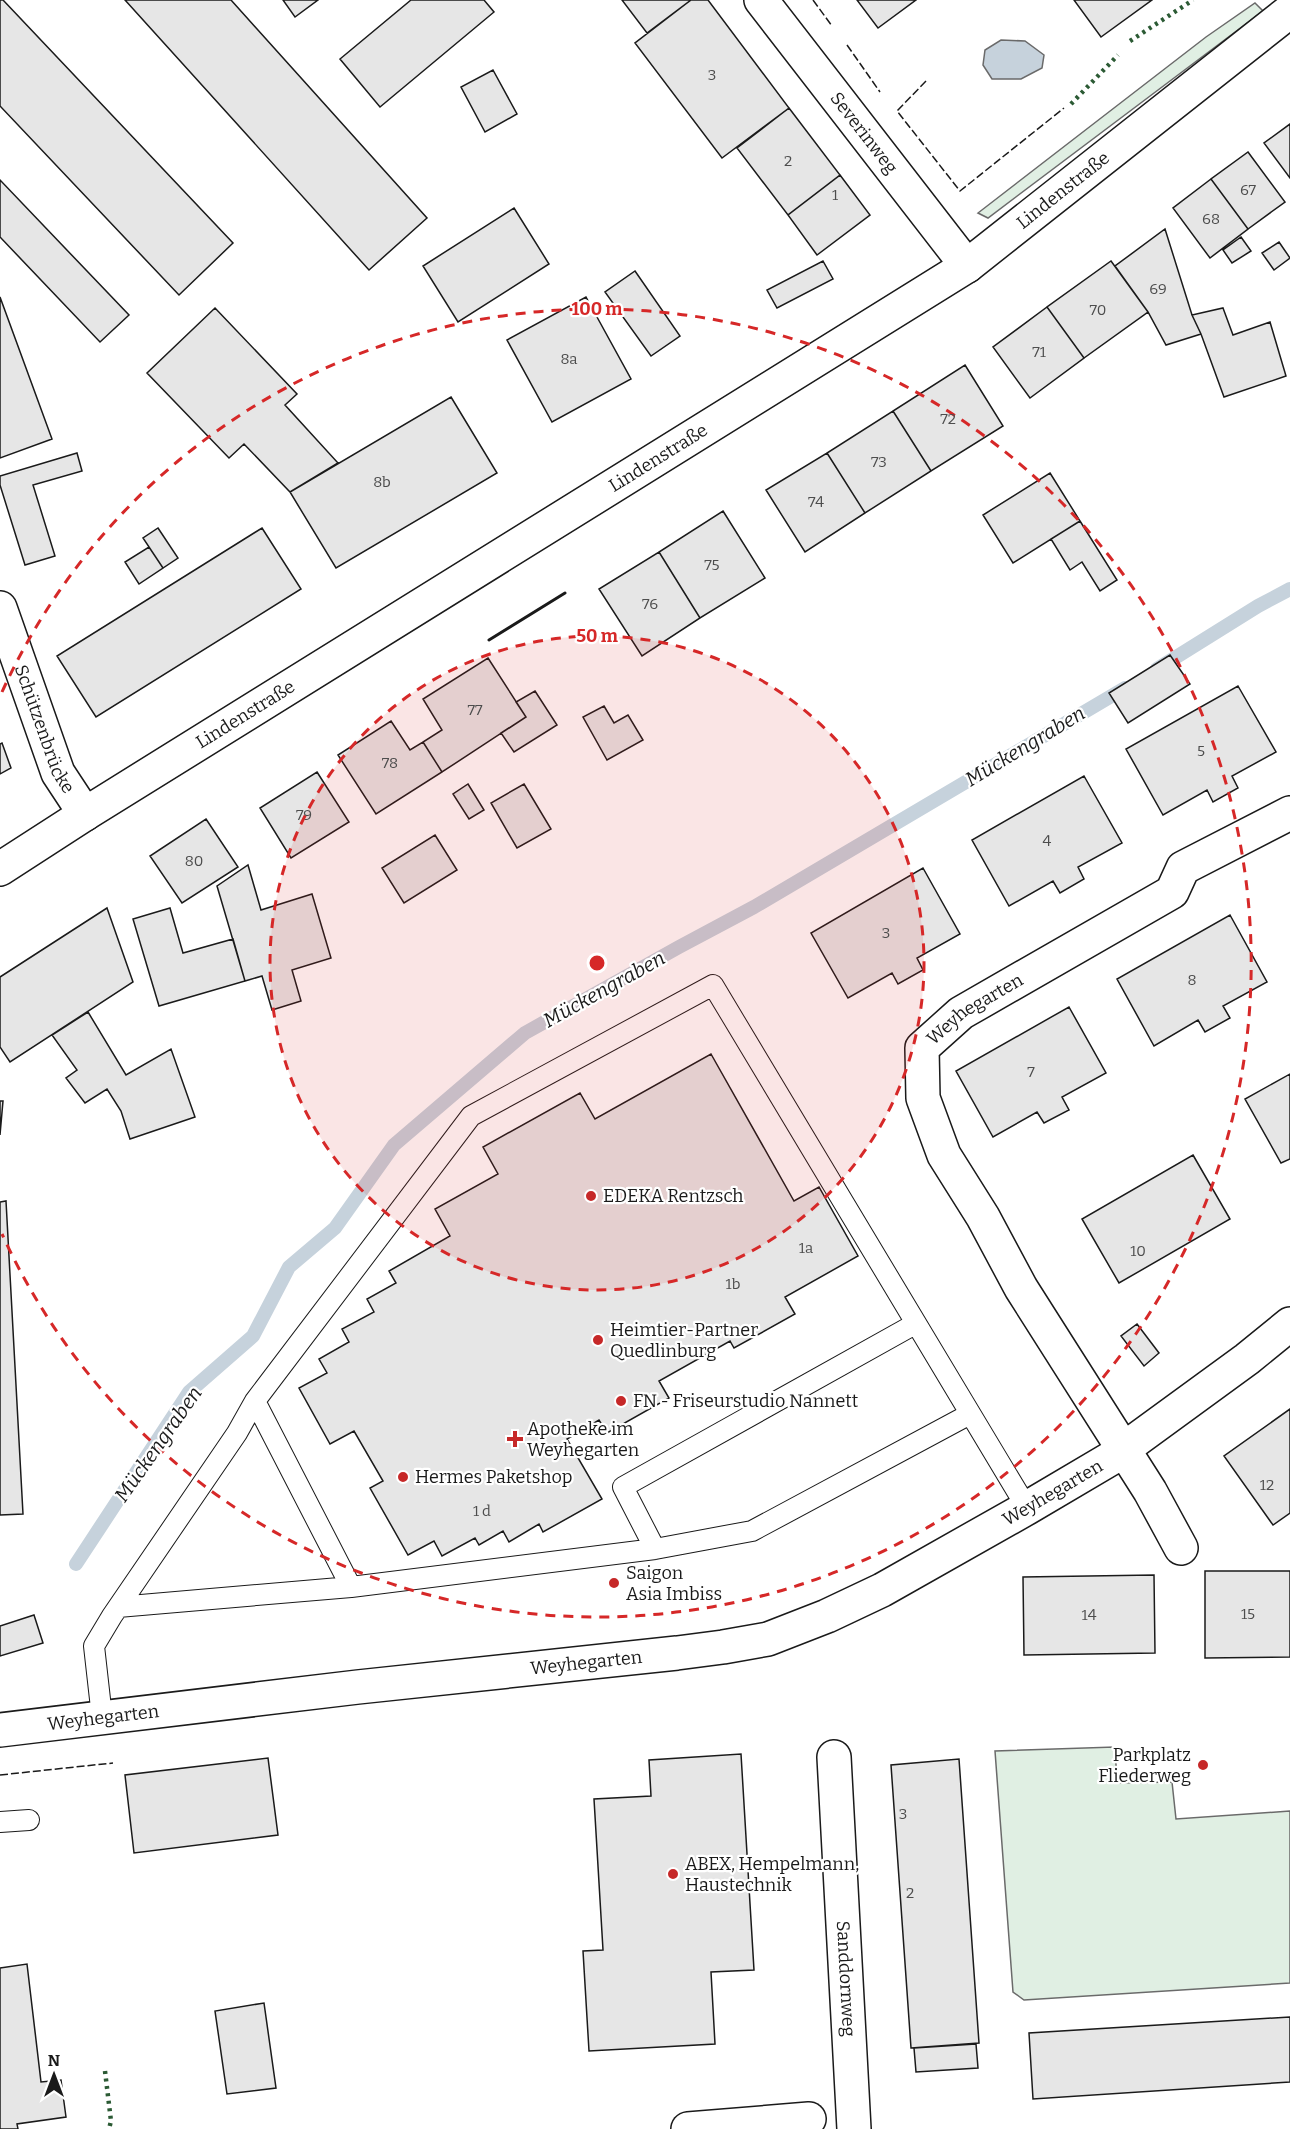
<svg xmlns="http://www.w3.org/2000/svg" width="1290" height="2129" font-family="Bitter,serif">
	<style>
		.green { fill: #e0efe3; stroke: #6a6a6a; stroke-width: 1.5 }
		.water { fill: #c6d2dc; stroke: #6a6a6a; stroke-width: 1.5 }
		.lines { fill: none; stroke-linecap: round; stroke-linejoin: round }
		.stream { stroke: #c6d2dc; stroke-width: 14 }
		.building { fill: #e6e6e6; stroke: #1a1a1a; stroke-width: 1.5 }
		.lane-casing { stroke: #1a1a1a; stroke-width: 22 }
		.street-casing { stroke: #1a1a1a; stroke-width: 36 }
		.lane { stroke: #fff; stroke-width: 20 }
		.street { stroke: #fff; stroke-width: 33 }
		.hedge { stroke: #2b5a34; stroke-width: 4.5; stroke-dasharray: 3 4.5; stroke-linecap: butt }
		.fence { stroke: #1a1a1a; stroke-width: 1.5; stroke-dasharray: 8 3; stroke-linecap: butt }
		.wall { stroke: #1a1a1a; stroke-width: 3 }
		.ring { fill: none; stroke: #d62828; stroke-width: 3; stroke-dasharray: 10 8 }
		.poi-dot { fill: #c62828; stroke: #fff; stroke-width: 2 }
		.labels { text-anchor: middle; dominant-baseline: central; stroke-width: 4.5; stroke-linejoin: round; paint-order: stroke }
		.number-label { font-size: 15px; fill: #4d4d4d }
		.street-label { font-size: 18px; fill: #1a1a1a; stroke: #fff }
		.poi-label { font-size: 18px; fill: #1a1a1a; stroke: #fff; text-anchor: start }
		.water-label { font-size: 20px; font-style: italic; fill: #1a1a1a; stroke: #fff }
		.centre { fill: #d62828; stroke: #fff; stroke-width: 3 }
		.ring-label { font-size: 18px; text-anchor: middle; font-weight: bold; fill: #d62828; stroke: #fff; stroke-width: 4.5; stroke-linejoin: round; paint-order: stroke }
	</style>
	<rect width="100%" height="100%" fill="#fff"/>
	<path class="green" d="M1255,3l8,8 -275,207 -10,-5 228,-176z
		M1115,1747l2,36 55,-1 4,37 114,-8v172l-266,17 -11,-8 -18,-241z"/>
	<path class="water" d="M1001,40l24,1 19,14 -2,13 -21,11h-29l-9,-14 2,-15z"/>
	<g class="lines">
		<path class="stream" d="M1157,669l101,-63 32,-17
			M76,1564l113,-172 64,-56 36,-69 46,-39 59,-83 131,-112 154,-86 75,-40 371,-219"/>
	</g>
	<path class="building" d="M0,0h3l230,243 -54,52 -179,-189z
		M125,0h106l196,218 -58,52z
		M283,0h35l-23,17z
		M411,0h73l10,12 -114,95 -40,-48z
		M622,0h69l-44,33z
		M691,0h17l81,108 -67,50 -87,-115z
		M857,0h59l-38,28z
		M1074,0h78l-51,37z
		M493,70l24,44 -32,18 -24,-45z
		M789,108l51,67 -52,40 -51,-67z
		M1290,124v54l-26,-35z
		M1248,152l37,50 -37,27 -37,-50z
		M840,175l30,40 -53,40 -29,-40z
		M1211,179l37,50 -38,29 -37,-50z
		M0,180l129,135 -29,27 -100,-105z
		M514,208l35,56 -91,58 -35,-56z
		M1165,229l27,86 9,19 -35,11 -18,-33 -33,-46z
		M1241,237l10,14 -19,12 -9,-13z
		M1279,242l11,16 -16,12 -12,-17z
		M823,261l10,18 -56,29 -10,-18z
		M1111,261l37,51 -64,46 -37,-51z
		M635,271l45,65 -29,20 -46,-64z
		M0,297l52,142 -52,19z
		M586,297l45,82 -79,43 -45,-82z
		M1047,307l37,51 -54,40 -37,-51z
		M215,308l82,86 -12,11 53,58 -48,29 -46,-48 -15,14 -82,-85z
		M1223,308l10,27 37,-13 16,54 -62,21 -23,-63 -9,-19z
		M965,365l38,61 -72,45 -38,-60z
		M451,397l46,76 -161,95 -46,-76z
		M893,411l38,60 -66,42 -38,-60z
		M77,453l5,18 -49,14 22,71 -30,9 -25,-80v-9z
		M827,453l38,60 -60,39 -39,-62z
		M1050,473l30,48 -67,42 -30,-48z
		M723,511l42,67 -65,40 -41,-66z
		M1080,521l37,59 -17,11 -18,-29 -12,8 -19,-31z
		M158,528l20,30 -15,10 -20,-30z
		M262,528l39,61 -205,128 -39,-61z
		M149,547l14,21 -24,16 -14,-22z
		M659,552l41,66 -58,38 -43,-67z
		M1170,655l20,29 -62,39 -19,-30z
		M488,658l38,59 -84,55 -19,-30 19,-12 -19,-31z
		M1238,686l38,66 -44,24 6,12 -25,14 -6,-12 -44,25 -37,-66z
		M535,691l22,34 -43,27 -13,-19 25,-16 -10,-15z
		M604,706l10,17 14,-8 15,25 -36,20 -24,-43z
		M391,721l19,29 13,-8 19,30 -66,42 -38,-59z
		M2,743l9,25 -11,6v-30z
		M317,772l32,50 -58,36 -31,-50z
		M1084,776l38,67 -44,24 6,12 -24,14 -7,-12 -44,25 -37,-66z
		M468,784l16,26 -15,9 -16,-25z
		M524,784l27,45 -34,19 -26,-45z
		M206,819l32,48 -56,36 -32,-47z
		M435,835l22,35 -53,33 -22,-35z
		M248,865l13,45 51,-16 19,64 -39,12 9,31 -29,9 -10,-34 -17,5 -28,-95z
		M923,868l37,66 -43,24 6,12 -25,14 -6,-11 -44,25 -37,-65z
		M107,908l26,74 -123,80 -10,-15v-70z
		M170,908l13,45 50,-14 12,42 -86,25 -26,-87z
		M1230,915l37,67 -44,24 7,12 -25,14 -7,-12 -44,26 -37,-67z
		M1069,1007l37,66 -44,24 7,13 -25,13 -7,-11 -44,25 -37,-66z
		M88,1012l38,63 45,-26 24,68 -65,22 -9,-28 -14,-22 -22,14 -19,-25 11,-8 -25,-35z
		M711,1054l83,147 25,-14 39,69 -73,41 10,17 -61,34 -4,-7 -71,40 10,17 -62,35 -8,-13 -32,19 35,60 -59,33 -4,-8 -30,18 -6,-11 -24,14 -4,-7 -33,18 -8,-15 -26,14 -38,-67 13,-7 -29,-50 -24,13 -31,-56 28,-15 -8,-14 30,-17 -7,-13 32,-17 -7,-13 29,-16 -7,-12 61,-35 -15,-27 63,-35 -15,-27 97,-54 15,26z
		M1290,1074v85l-9,4 -36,-64z
		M0,1101h3l-3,34z
		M1193,1155l37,64 -111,64 -37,-64z
		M6,1201l17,313 -23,1v-313z
		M1137,1324l22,29 -15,13 -23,-30z
		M1290,1409v104l-17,12 -49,-69z
		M1205,1571h85v86l-85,1z
		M1154,1575l1,78 -131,2 -1,-78z
		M34,1615l9,28 -43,13v-30z
		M741,1754l13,216 -43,2 4,72 -126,7 -6,-100 20,-1 -9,-151 57,-3 -2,-36z
		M268,1758l10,77 -144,18 -9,-78z
		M959,1759l20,284 -68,5 -20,-283z
		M27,1964l14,118 20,-2 5,37 -49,7 1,5h-18v-161z
		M264,2003l12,85 -49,6 -12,-83z
		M1290,2017v65l-257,17 -4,-66z
		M976,2044l2,24 -62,4 -2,-24z"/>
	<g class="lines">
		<g class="lane-casing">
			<path id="lane" d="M255,1401l96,186
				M655,1549l-32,-62 292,-163
				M118,1607l233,-20 304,-38 97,-18 218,-117
				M102,1717l-8,-71 18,-30 125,-183 18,-32 216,-285 242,-131 314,523
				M0,1822l29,-2"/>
		</g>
		<g class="street-casing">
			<g id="street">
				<path id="s1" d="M761,0l206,266"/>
				<path id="s2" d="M0,608l58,165 27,41"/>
				<path id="s3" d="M0,869l85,-55 882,-548 323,-255"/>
				<path id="s4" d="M1181,1548l-31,-57 -129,-203 -38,-71 -39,-62 -21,-57 -1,-50 39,-35 211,-121 11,-24 107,-55"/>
				<path id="s5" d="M0,1730l358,-43 319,-34 46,-6 45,-8 59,-23 55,-26 145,-82 83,-49 137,-100 43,-35"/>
				<path id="s6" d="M834,1757l20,372"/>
				<path d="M688,2129l121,-10"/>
			</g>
		</g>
		<use href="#lane" class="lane"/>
		<use href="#street" class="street"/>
		<path class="hedge" d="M1130,41l63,-41
			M1071,104l47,-49
			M105,2071l6,50 -2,8"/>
		<path class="fence" d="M813,0l19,26
			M847,45l33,47
			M926,81l-29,30 63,80 104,-83
			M0,1775l113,-12"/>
		<path class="wall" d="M489,640l76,-47"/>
	</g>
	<circle cx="597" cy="963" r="327" fill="#d62828" fill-opacity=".12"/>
	<g class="ring">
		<circle cx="597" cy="963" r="327"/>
		<path d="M2 692A654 654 0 1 1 2 1234"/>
	</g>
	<g class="poi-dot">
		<circle cx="591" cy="1196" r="6"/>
		<circle cx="598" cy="1340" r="6"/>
		<circle cx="621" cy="1401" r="6"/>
		<path d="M512 1430h6v6h6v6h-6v6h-6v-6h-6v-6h6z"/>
		<circle cx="403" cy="1477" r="6"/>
		<circle cx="614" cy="1583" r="6"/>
		<circle cx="1203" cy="1765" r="6"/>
		<circle cx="673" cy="1874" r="6"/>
	</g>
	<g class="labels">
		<g class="number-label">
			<text x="712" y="75">3</text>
			<text x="788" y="161">2</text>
			<text x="1248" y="190">67</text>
			<text x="835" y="195">1</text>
			<text x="1211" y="219">68</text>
			<text x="1158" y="289">69</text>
			<text x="1098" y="310">70</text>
			<text x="1039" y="352">71</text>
			<text x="569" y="359">8a</text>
			<text x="948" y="419">72</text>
			<text x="879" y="462">73</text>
			<text x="382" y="482">8b</text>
			<text x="816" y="502">74</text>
			<text x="712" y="565">75</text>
			<text x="650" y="604">76</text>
			<text x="475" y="710">77</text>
			<text x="1201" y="751">5</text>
			<text x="390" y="763">78</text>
			<text x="304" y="815">79</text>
			<text x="1047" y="841">4</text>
			<text x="194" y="861">80</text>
			<text x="886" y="933">3</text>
			<text x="1192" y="980">8</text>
			<text x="1031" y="1072">7</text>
			<text x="806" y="1248">1a</text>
			<text x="1138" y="1251">10</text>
			<text x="733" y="1284">1b</text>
			<text x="1267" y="1485">12</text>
			<text x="482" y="1511">1 d</text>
			<text x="1248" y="1614">15</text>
			<text x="1089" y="1615">14</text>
			<text x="903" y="1814">3</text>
			<text x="910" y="1893">2</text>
		</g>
		<g class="street-label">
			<text stroke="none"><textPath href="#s1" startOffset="168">Severinweg</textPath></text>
			<text stroke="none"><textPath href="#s3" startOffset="1262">Lindenstraße</textPath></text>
			<text stroke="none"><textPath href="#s3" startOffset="776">Lindenstraße</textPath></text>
			<text stroke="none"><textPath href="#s3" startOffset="290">Lindenstraße</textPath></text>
			<text stroke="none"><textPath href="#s2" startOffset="129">Schützenbrücke</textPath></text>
			<text stroke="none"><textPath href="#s4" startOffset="636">Weyhegarten</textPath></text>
			<text stroke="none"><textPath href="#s5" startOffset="1094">Weyhegarten</textPath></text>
			<text stroke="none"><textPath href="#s5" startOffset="590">Weyhegarten</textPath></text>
			<text stroke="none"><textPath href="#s5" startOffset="104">Weyhegarten</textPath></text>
			<text stroke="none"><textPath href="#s6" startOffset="222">Sanddornweg</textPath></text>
		</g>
		<g class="poi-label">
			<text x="603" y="1196">EDEKA Rentzsch</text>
			<text x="610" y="1330">Heimtier-Partner<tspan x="610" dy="21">Quedlinburg</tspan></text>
			<text x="633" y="1401">FN - Friseurstudio Nannett</text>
			<text x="527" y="1429">Apotheke im<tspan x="527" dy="21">Weyhegarten</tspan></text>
			<text x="415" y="1477">Hermes Paketshop</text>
			<text x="626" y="1573">Saigon<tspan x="626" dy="21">Asia Imbiss</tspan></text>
			<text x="1191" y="1755" text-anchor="end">Parkplatz<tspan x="1191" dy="21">Fliederweg</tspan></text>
			<text x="685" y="1864">ABEX, Hempelmann,<tspan x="685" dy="21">Haustechnik</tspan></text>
		</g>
		<g class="water-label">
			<text transform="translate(1025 746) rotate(-31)">Mückengraben</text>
			<text transform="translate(604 989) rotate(-29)">Mückengraben</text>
			<text transform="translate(158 1444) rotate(-55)">Mückengraben</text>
		</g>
	</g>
	<circle cx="597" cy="963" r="9" class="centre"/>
	<g class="ring-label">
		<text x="597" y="315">100 m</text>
		<text x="597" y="642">50 m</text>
	</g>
	<g transform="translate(54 2075)" stroke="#ffffff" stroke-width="4.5" paint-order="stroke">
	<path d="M0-4.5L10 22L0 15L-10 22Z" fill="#1a1a1a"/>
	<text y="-9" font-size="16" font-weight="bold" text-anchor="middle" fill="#1a1a1a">N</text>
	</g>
</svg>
